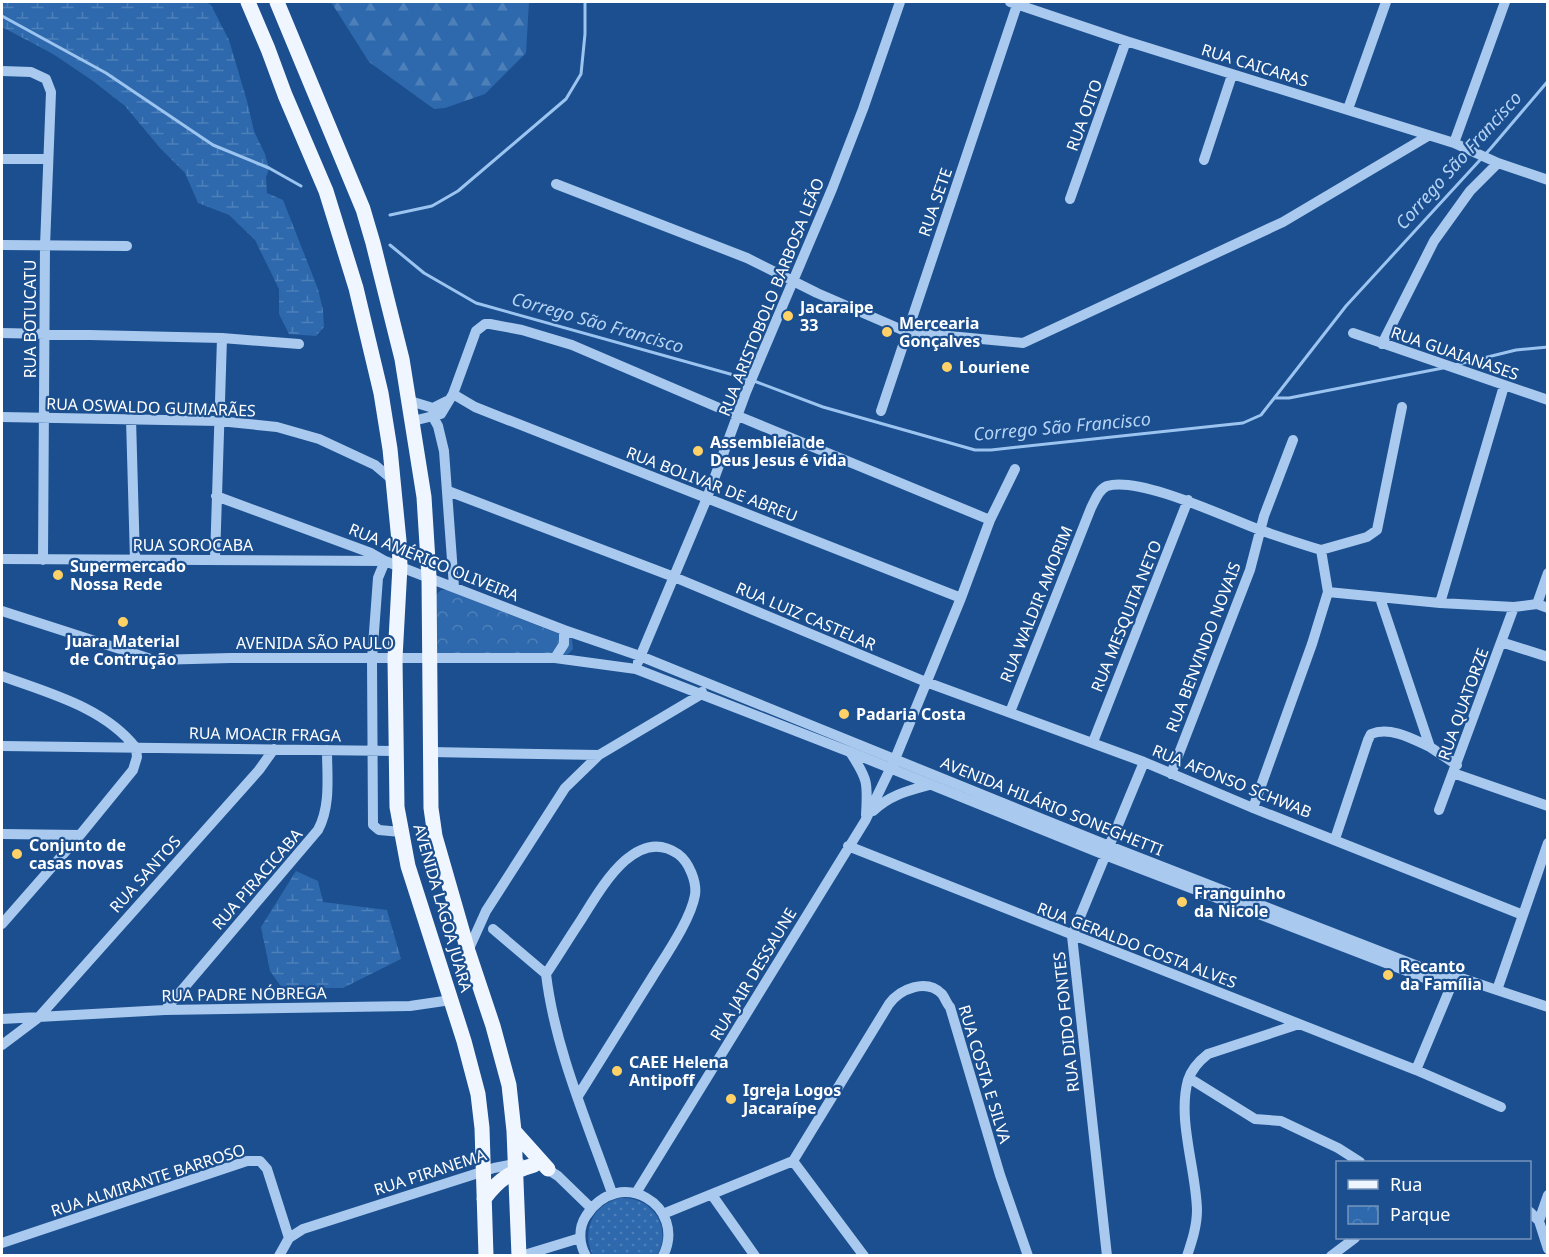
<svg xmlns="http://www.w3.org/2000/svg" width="1549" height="1257" font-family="'Noto Sans',sans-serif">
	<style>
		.grass { fill: url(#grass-dots) }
		.forest { fill: url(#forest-firs) }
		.wetland { fill: url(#wetland-marsh) }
		.park { fill: url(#park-crowns) }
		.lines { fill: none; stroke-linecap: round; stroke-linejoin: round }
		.stream { stroke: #9cc4f0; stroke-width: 3 }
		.minor { stroke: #a9c9ee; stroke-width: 10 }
		.major { stroke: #f0f6ff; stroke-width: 15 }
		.poi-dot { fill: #ffd166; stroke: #1b4f8f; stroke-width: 2 }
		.labels { text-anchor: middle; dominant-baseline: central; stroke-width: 4.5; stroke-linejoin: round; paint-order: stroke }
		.street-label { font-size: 16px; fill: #fff; stroke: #1b4f8f }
		.poi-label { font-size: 16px; font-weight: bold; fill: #fff; stroke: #1b4f8f; text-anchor: start }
		.water-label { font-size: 18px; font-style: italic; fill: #b5d3f5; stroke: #1b4f8f }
	</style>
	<defs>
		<pattern id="grass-dots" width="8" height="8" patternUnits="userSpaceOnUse" patternTransform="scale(1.5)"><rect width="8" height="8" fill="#2e69ad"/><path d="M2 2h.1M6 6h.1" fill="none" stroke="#4d80b9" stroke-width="1.8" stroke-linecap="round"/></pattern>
		<pattern id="forest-firs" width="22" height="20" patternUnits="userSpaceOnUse" patternTransform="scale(1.5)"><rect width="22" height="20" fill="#2e69ad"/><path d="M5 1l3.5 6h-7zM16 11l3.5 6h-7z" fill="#4d80b9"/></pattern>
		<pattern id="wetland-marsh" width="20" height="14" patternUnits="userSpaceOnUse" patternTransform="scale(1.5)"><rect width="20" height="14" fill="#2e69ad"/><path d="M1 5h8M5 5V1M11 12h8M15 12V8" fill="none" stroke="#4d80b9"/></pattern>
		<pattern id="park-crowns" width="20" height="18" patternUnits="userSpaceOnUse" patternTransform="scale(1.5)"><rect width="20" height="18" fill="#2e69ad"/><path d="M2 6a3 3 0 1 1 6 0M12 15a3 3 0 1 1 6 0" fill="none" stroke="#4d80b9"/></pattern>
	</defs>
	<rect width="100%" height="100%" fill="#1b4f8f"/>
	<path class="grass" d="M620,1198c32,-2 53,29 37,57l-64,1c-12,-25 -1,-51 27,-58z"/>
	<path class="forest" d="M331,2h198l-3,51 -41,41 -40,14 -11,1 -65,-47z"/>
	<path class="wetland" d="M2,2h204l5,3 18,35 18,61 7,30 11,23 4,15 -3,8 1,16 16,7 35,89 5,21 1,17 -8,9 -27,-2 -10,-20v-25l-24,-49 -26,-25 -31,-12 -13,-30 -25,-25 -35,-42 -32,-25 -40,-27 -51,-27z
		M296,871l22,10 5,21 64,8 14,49 -58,29h-61l-12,-17 -9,-44z"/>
	<path class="park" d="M441,590h6l125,49 1,10 -6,6 -128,-1 -2,-2 -1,-57z"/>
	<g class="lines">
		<path class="stream" d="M2,16l104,57 107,72 56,23 32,18
			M390,215l42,-9 26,-15 108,-92 15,-25 4,-40v-32
			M390,245l34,28 52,30 272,76
			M1455,365l61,-15 32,-3
			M754,381l69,26 152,43h16l252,-27 18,-8 85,-109 145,-158 57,-67
			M1275,398h14l154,-30"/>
		<path class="minor" d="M1010,2l116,39 328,102 44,20 50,17
			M2,71l29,1 15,7 5,13 -6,154 -2,314
			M1348,109l38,-107
			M1454,143l51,-141
			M2,159h45
			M1204,160l28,-85
			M556,184l191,74 70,35 90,39 116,11 260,-121 145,-86
			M1070,199l56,-158
			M2,245l125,1
			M2,333l220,5 77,6
			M1353,333l195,67
			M1382,344l52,-103 36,-50 28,-28
			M453,394l22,13 486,191
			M410,401l23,7 14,-7
			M881,411l137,-409
			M2,417l217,4 58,6 42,12 56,26 19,16
			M433,417l5,9 6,25 10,136
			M131,419l4,141
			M413,421l28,-7 12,-20 23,-63 9,-7h5l32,6 50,15 166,71 252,104
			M448,491l226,86 252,105 218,80 109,46 270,107
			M216,496l155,57 14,8 179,69 76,26 469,190 324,126 31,7 84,28
			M1321,550l46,-13 10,-7 25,-123
			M2,559l383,2
			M215,559l7,-221
			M385,561l-7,17 -6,81 1,166 6,5 22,2
			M1328,592l112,11 74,4 23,-3 11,4
			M1380,598l50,149 27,18
			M1440,603l64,-217
			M1537,604l11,-31
			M2,611l152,49 77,-2h324l81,11 214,83 255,103 325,125 22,4h26
			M1501,642l47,15
			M555,658l9,-14v-14
			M638,662l69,-164 39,-106 86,-203 31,-80 37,-107
			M2,676c46,17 102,31 134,72
			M1010,712l81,-204c4,-8 8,-19 16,-22 33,-10 120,32 153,44 20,7 41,14 61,20l7,42 -16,52 -59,164
			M1093,742l95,-242
			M2,746l393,5
			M430,752l169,3
			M850,752c18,27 18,31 16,63
			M1453,773l95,33
			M1171,774l79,-204 14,-54 29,-76
			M1439,810l75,-203
			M873,811c17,-16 34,-20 56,-26
			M2,834l78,1
			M1335,839l33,-99 3,-6c19,-8 42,5 59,13
			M848,846l568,224 85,37
			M2,924l78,-89 53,-65 4,-13 -1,-9
			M493,929l53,45c9,75 41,148 66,219
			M468,951l18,-40 79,-123 34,-33 101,-60 2,-3
			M546,974c12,-18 23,-36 35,-54 18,-28 54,-96 97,-66 11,8 19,28 17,41 -4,24 -29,60 -42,81 -25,40 -50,80 -75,120
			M1497,990l51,-147
			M165,1010l153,-180c13,-24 9,-54 9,-80
			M2,1019l163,-9 245,-4 41,-6
			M2,1045l36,-27 221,-248 15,-21
			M1416,1070l38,-91
			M1189,1078l66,41 26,2 57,27 22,14
			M793,1161l71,95
			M544,1167l14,9 33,32
			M636,1193l229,-372 30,-62 66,-161 29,-78 25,-51
			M712,1195l43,61
			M1530,1212l9,9 9,28
			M663,1214l130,-53 96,-157c11,-15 37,-26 53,-10 3,4 5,10 8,13l50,168 28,81
			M1539,1221l9,-26
			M2,1243l245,-82h13l7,8 22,69
			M279,1256l10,-18 14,-9 191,-61 26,-5
			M521,1256l59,-18
			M586,1256c-7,-12 -8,-28 0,-40 33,-52 102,-10 77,40
			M1107,1256l-35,-320 72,-174
			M1187,1256c5,-15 10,-30 10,-46 -1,-41 -20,-91 -9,-130 4,-12 11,-19 20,-26l91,-30
			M1331,1256l24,-18"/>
		<path class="major" d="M248,2l20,47 17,46 41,96 30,97 25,105 9,56 9,92 1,25 -5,92 2,149 11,59 56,175 14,53 4,34 4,128
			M277,2l86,207 10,34 29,116 22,138 5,80 2,231 4,28 33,115 25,75 16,59 5,46 5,125
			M514,1131l34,38
			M484,1199c15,-20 26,-27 50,-34"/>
	</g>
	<g class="poi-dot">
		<circle cx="788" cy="316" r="6"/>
		<circle cx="887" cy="332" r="6"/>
		<circle cx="947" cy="367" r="6"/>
		<circle cx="698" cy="451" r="6"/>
		<circle cx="58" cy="575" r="6"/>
		<circle cx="123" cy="622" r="6"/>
		<circle cx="844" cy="714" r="6"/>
		<circle cx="17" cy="854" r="6"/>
		<circle cx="1182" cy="902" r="6"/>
		<circle cx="1388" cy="975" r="6"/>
		<circle cx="617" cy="1071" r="6"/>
		<circle cx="731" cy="1099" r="6"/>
	</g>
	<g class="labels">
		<g class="street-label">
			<text transform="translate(1255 65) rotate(17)">RUA CAICARAS</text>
			<text transform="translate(1084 115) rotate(-70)">RUA OITO</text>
			<text transform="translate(935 202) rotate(-71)">RUA SETE</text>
			<text transform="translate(771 297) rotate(-68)">RUA ARISTOBOLO BARBOSA LEÃO</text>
			<text transform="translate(30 319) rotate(-90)">RUA BOTUCATU</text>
			<text transform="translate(1455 353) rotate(19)">RUA GUAIANASES</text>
			<text transform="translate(151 407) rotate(2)">RUA OSWALDO GUIMARÃES</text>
			<text transform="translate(712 484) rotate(21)">RUA BOLIVAR DE ABREU</text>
			<text x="193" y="545">RUA SOROCABA</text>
			<text transform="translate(434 562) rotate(22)">RUA AMÉRICO OLIVEIRA</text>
			<text transform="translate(1036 604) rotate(-68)">RUA WALDIR AMORIM</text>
			<text transform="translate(806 616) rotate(23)">RUA LUIZ CASTELAR</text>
			<text transform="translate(1126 616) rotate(-68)">RUA MESQUITA NETO</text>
			<text x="315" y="643">AVENIDA SÃO PAULO</text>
			<text transform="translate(1203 647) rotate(-69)">RUA BENVINDO NOVAIS</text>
			<text transform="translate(1463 704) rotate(-70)">RUA QUATORZE</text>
			<text transform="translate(265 734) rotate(1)">RUA MOACIR FRAGA</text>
			<text transform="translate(1232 781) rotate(22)">RUA AFONSO SCHWAB</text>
			<text transform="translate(1052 806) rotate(22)">AVENIDA HILÁRIO SONEGHETTI</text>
			<text transform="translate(145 874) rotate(-48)">RUA SANTOS</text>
			<text transform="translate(257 879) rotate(-49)">RUA PIRACICABA</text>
			<text transform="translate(443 908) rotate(74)">AVENIDA LAGOA JUARA</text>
			<text transform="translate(1137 945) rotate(21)">RUA GERALDO COSTA ALVES</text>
			<text transform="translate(753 974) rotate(-59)">RUA JAIR DESSAUNE</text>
			<text transform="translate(244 994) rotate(-1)">RUA PADRE NÓBREGA</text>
			<text transform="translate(1066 1022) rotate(-96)">RUA DIDO FONTES</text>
			<text transform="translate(985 1074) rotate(73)">RUA COSTA E SILVA</text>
			<text transform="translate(430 1172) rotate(-18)">RUA PIRANEMA</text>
			<text transform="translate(148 1180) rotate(-18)">RUA ALMIRANTE BARROSO</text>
		</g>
		<g class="poi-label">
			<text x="800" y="307">Jacaraipe<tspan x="800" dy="18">33</tspan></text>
			<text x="899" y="323">Mercearia<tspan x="899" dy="18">Gonçalves</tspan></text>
			<text x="959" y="367">Louriene</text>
			<text x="710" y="442">Assembleia de<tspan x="710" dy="18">Deus Jesus é vida</tspan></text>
			<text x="70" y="566">Supermercado<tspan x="70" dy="18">Nossa Rede</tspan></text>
			<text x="123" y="641" text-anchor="middle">Juara Material<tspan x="123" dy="18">de Contrução</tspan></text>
			<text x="856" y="714">Padaria Costa</text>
			<text x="29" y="845">Conjunto de<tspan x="29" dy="18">casas novas</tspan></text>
			<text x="1194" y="893">Franguinho<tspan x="1194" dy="18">da Nicole</tspan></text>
			<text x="1400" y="966">Recanto<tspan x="1400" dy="18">da Família</tspan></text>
			<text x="629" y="1062">CAEE Helena<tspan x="629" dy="18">Antipoff</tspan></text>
			<text x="743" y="1090">Igreja Logos<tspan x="743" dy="18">Jacaraípe</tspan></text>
		</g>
		<g class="water-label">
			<text transform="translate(1458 160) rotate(-48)">Corrego São Francisco</text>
			<text transform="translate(598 322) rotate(16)">Corrego São Francisco</text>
			<text transform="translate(1062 426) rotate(-5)">Corrego São Francisco</text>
		</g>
	</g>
	<rect width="1549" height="1257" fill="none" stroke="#ffffff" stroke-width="6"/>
	<rect x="1336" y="1161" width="195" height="78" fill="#1b4f8f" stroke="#7695bc" stroke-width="1.5"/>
	<rect x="1348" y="1180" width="30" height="9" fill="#f0f6ff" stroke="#7695bc" stroke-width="1.5"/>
	<text x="1390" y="1191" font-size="18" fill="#ffffff">Rua</text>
	<rect x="1348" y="1206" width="30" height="18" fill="url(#park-crowns)" stroke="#7695bc" stroke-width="1.5"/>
	<text x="1390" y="1221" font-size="18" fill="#ffffff">Parque</text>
</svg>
